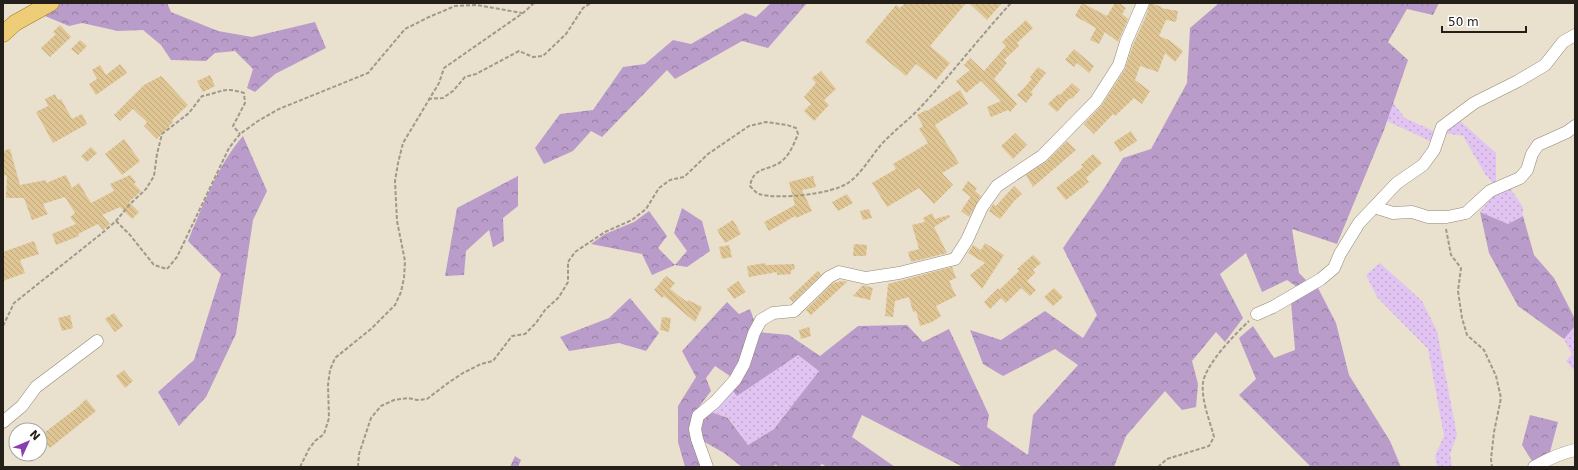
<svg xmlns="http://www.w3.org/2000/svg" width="1578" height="470" font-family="'DejaVu Sans',sans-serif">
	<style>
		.grass { fill: url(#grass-dots) }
		.forest { fill: url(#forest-crowns) }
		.building { fill: url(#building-back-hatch) }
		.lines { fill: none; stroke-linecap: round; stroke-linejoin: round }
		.minor-casing { stroke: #908776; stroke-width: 13 }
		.major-casing { stroke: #a07a1d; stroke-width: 17 }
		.path { stroke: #a0988a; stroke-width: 2; stroke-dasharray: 4 2; stroke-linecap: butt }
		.minor { stroke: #fff; stroke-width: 12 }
		.major { stroke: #eecd79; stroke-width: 16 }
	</style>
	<defs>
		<pattern id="grass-dots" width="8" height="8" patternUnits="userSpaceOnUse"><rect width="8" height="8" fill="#e1c4f2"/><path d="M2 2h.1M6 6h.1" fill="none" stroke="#c1a8cf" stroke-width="1.8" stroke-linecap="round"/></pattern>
		<pattern id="forest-crowns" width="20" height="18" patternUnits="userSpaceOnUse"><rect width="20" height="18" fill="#b99cc9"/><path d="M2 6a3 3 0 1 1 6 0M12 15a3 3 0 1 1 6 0" fill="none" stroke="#967fa2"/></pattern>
		<pattern id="building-back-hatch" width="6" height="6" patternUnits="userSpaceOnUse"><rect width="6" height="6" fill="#dfc593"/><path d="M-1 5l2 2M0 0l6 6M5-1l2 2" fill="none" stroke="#bfa97e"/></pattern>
	</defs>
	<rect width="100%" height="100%" fill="#eae0ce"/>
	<path class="grass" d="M1393,103l12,15 30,14 -3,10 -45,-21z
		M1459,120l37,33v33l-11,-12 -22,-38 -18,-3 4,-8z
		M1510,188l13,19v9l-15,8 -28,-12 12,-15z
		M1380,263l42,38 15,30 20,104 -7,19 2,13h-15l-2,-11 9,-20 -16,-87 -51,-52 -11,-22z
		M1575,326v45l-9,-10 6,-7 -8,-15z
		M798,355l21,16 -45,58 -26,16 -19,-27 -21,-7 24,-21 5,6z"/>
	<path class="forest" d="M62,3h105l4,9 47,19 34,6 63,-15 11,26 -51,26 -20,18 -8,-4 6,-19 -18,-18 -20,2 -9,8 -35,-1 -10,-15 -18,-15 -25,1 -36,-8 -13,3 -29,-12z
		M771,3h36l-39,45 -26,-7 -67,38 -8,-9 -65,67 -11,-6 -18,20 -29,13 -9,-16 25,-34 33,-4 30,-43 22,-3 28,-24 18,4 54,-31 11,4z
		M1219,3h220l-6,12 -26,-6 -19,33 20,18 -24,70 -47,114 -45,-15 7,44 7,7 -9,7 -10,-7 -25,12 -16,-39 -26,21 23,44 -18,24 -9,-10 -24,29 6,23 -2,23 -14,3 -17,-19 -39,45 -12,31h-151l-101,-52 -10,22 43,30h-68l-5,-3 -3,3h-40l-3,-2 -5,2h-29l-18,-14 -21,-12c-3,-14 -6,-19 5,-30l20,7 20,27 26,-16 45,-58 -21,-16 -61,41 -5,-6 26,-58 31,3 31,21 38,-30 49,-1 16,17 26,-13 40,86 -2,12 41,28 5,-40 45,-50 -23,-16 -52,27 -20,-12 -13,-34 31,10 44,-29 38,27 14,-23 -34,-67 42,-61 18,-29 28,-9 36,-66 3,-55z
		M243,136l24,55 -14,29 -17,114 -30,63 -27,29 -21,-34 36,-32 27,-86 -33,-33c15,-36 30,-76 55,-105z
		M518,176v30l-15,12 1,23 -11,6 -4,-17 -23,21 -2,24 -19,1 12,-68z
		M682,208l20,13 8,30 -23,16 -12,-2 -23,10 -10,-21 -51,-10 14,-10 29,-12 15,-11 18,25 -9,12 17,17 12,-14 -13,-18z
		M1480,212l28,12 15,-8 11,39 20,23 21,41v7l-11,13 -46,-33 -29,-53z
		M1318,288l18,35 13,52 41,66 11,26h-90l-72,-72 17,-16 -17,-41 14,-12 21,32 21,-8 -4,-48z
		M630,298l29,35 -13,18 -27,-8 -50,8 -9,-14 49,-19z
		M727,302l12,12 11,-5 5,14 -16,41 -9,12 -15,-10 -9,12 5,13 -13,17 -5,18 11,41h-19l-7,-25v-36l18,-29 -14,-26z
		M1530,415l28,7 -8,30 -18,9 -10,-16z
		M515,456l6,4 -3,7h-8z"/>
	<path class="building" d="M905,3h61l-36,43 20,17 -14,17 -20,-16 -10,12 -41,-34 31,-37 4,3z
		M969,3h33l-15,17z
		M1082,3l25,13 8,-13h4l7,5 -4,6 6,5 -10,23 -13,-10 -6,12 -9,-4 6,-12 -21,-12z
		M1150,3l12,4 -1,1 17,3 -2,11 -10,-2 -7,16 10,4 14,11 -8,11 -10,-9 -7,19 -18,-6 -5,14 15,11 -8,13 -8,-6 -19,18 -2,-2 -19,20 -10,-10 18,-19 23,-36 8,-24 13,-29z
		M1026,20l7,8 -16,15 2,3 -15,14 3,3 -13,16 23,25 -7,8 -2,-2 -17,7 -4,-10 14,-6 -20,-20 -15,12 -10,-12 14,-11 -6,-5 6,-7 14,13 22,-25 -4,-4z
		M60,25l11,12 -21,20 -9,-9 15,-14 -3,-2z
		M80,40l7,6 -9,9 -7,-6z
		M1074,49l20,17 -5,7 -12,-10 -3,4 -9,-7z
		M120,64l7,9 -31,22 -7,-11 8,-5 -5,-9 8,-5 6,10z
		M1038,67l8,6 -15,19 2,2 -7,9 -9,-8 15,-16 -2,-2z
		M821,71l15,18 -12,11 5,5 -15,16 -10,-10 7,-7 -7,-7 12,-14 -4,-5z
		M210,75l5,11 -12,6 -6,-11z
		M161,76l27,29 -16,15 1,2 -16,17 -13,-13 3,-4 -14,-13 -13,12 -6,-6 30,-30z
		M1072,83l8,7 -8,9 -2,-1 -13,14 -9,-8 10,-10 2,1z
		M960,90l8,14 -33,21 24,38 -17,10 11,12 -19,19 -15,-16 -32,19 -15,-24 24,-14 -3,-5 35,-21 -9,-14 4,-3 -6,-11 9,-5 1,1z
		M55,94l3,6 3,-1 11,20 10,-5 5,10 -34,19 -17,-31 12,-6 -3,-7z
		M1131,131l6,10 -17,11 -6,-10z
		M1015,133l12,12 -14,14 -12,-13z
		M124,139l16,22 -18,14 -17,-21z
		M1067,141l9,9 -43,37 -7,-12 21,-14z
		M91,147l6,6 -10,9 -6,-6z
		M8,149h2l10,36 26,-5v3l20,-8 6,13 7,-5 12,20 23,-12 -4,-7 20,-9 6,7 -2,2 7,7 -12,11 10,10 -7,7 -12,-12 -18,8 8,9 -7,6 -5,-6 -20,10 1,2 -23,9 -4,-11 24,-10 -6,-7 5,-4 -10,-16 -22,7 5,10 -16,6 -8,-22h-18l1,-23 -4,1v-24z
		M1093,154l9,9 -16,15 3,4 -23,18 -10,-12 27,-21 -2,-2z
		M813,176l3,11 -14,3 10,21 -16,7 -1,-2 -26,15 -5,-9 31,-17 -6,-23z
		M968,181l9,7 -2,3 6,5 -12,21 -8,-6 12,-18 -2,4 -9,-7z
		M1014,186l8,8 -7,6 -15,19 -11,-8 4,-7 3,2z
		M847,194l6,9 -15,8 -6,-9z
		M869,209l3,9 -9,2 -3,-9z
		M932,213l3,6 14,-4 1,2 -16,10 13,26 -36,9 -3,-10 11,-3 -7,-24 13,-3 -2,-4z
		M733,220l8,14 -16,9 -8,-13z
		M34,241l5,13 -19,6 5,13 -22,8v-29z
		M985,243l19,12 -22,34 -12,-14 15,-12 -17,-10 5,-8 8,5z
		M854,244l13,1 -1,11h-13z
		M729,245l3,12 -10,2 -3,-12z
		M1033,255l8,8 -8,7 2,3 -8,8 9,9 -6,6 -9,-8 -15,15 -5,-5 -11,11 -6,-7 14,-14 1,2 20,-19 -2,-2z
		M765,263l1,2 28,-1 1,5 -4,1v4l-14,1v-3l-28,5 -2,-11z
		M952,267l4,11 -7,3 7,15 -20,10 5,10 -9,6 -12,4 -4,-15 -3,1 -4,-15 -14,4 -2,16 -8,-1 3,-32z
		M818,271l3,4 -28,27 -4,-4z
		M666,276l9,7 -5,6 17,13 1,-2 14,7 -7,15 -31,-26 -2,2 -8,-8z
		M738,281l8,11 -12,7 -7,-10z
		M843,281l4,1 -36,33 -5,-5 27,-27z
		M863,285l10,3 -3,12 -17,-4z
		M1054,288l9,9 -10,9 -9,-9z
		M114,313l9,13 -8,6 -10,-13z
		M70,315l3,13 -11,3 -4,-13z
		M662,317l9,1 -2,14 -9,-2z
		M809,327l2,9 -10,3 -2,-9z
		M124,370l9,11 -8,7 -9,-12z
		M86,399l10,12 -46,37 -10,-12 38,-29z"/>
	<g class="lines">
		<g class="minor-casing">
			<path id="minor" d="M1374,207l19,6 19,-1 16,5h19l19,-4 24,-22 30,-13 7,-8 5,-16 6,-9 29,-13 8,-6
				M1257,314l16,-7 48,-28 13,-11 6,-14 19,-31 38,-40 26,-18 11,-15 8,-23 32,-24 44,-22 27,-16 18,-23 12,-7
				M3,422l19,-16 14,-19 61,-46
				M707,467l-10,-28 -2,-10 3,-13 17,-14 20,-22 9,-16 10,-31 7,-13 12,-7 21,-2 35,-34 10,-5 27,6 33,-5 56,-14 12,-19 15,-33 15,-21 45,-30 54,-55 23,-36 7,-23 17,-39
				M1534,467c14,-8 26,-14 41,-17"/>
		</g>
		<g class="major-casing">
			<path id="major" d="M3,34l12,-11 36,-20"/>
		</g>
		<path class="path" d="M428,99l15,-1 10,-7 12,-14 11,-3 43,-23 14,6 10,-1 23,-22 17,-26 8,-5
			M116,221l14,14 24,30 13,4 10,-12 52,-109 11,-14 18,-13 21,-12 89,-36 37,-44 24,-12 26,-11 22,-1 45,8
			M1446,229l5,26 10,13 -3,23 4,27 5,17 17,15 12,26 5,22 -7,34 -3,27 1,8
			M3,326l11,-23 87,-69 15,-13 14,-17 16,-15 8,-13 3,-22 5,-20 27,-21 13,-17c19,-3 20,-10 42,-3l1,10 -12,23 7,8
			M300,467l9,-18 6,-8 9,-7 5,-16 -1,-33 2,-15 5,-12 36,-29 24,-24 6,-13 3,-14 1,-17 -8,-40 -2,-40 3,-18 5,-20 36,-60 5,-15 79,-55 11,-10
			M358,467l1,-13 12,-36 10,-12 13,-6 14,-2 9,2 10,-1 21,-16 15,-10 18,-9 12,-3 19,-25 13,-2 11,-11 9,-13 14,-13 9,-15v-20l7,-10 30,-20 27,-12 14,-11 13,-21 11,-8 14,-3 24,-23 41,-28 17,-4 21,3 9,3 2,6c-4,10 -8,20 -16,27 -14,11 -28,4 -32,25 3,3 6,7 9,8 19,6 73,0 89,-11 13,-9 22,-25 32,-37 11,-13 25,-23 37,-35 33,-35 62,-73 94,-108
			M1158,467l9,-8 42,-13 5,-9c-4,-16 -13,-37 -11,-54 2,-18 32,-49 46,-62"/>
		<use href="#minor" class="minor"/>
		<use href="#major" class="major"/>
	</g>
	<rect width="1578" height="470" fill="none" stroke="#242019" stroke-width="8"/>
	<g transform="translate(28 442) rotate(46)"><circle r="19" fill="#ffffff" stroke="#a7a6a3"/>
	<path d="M0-3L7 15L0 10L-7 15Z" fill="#8b3eaf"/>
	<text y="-6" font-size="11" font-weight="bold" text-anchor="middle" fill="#242019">N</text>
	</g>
	<path d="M1442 26v6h84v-6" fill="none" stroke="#242019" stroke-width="2"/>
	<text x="1448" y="26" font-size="12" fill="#242019" stroke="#ffffff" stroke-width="3" paint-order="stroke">50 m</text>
</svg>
